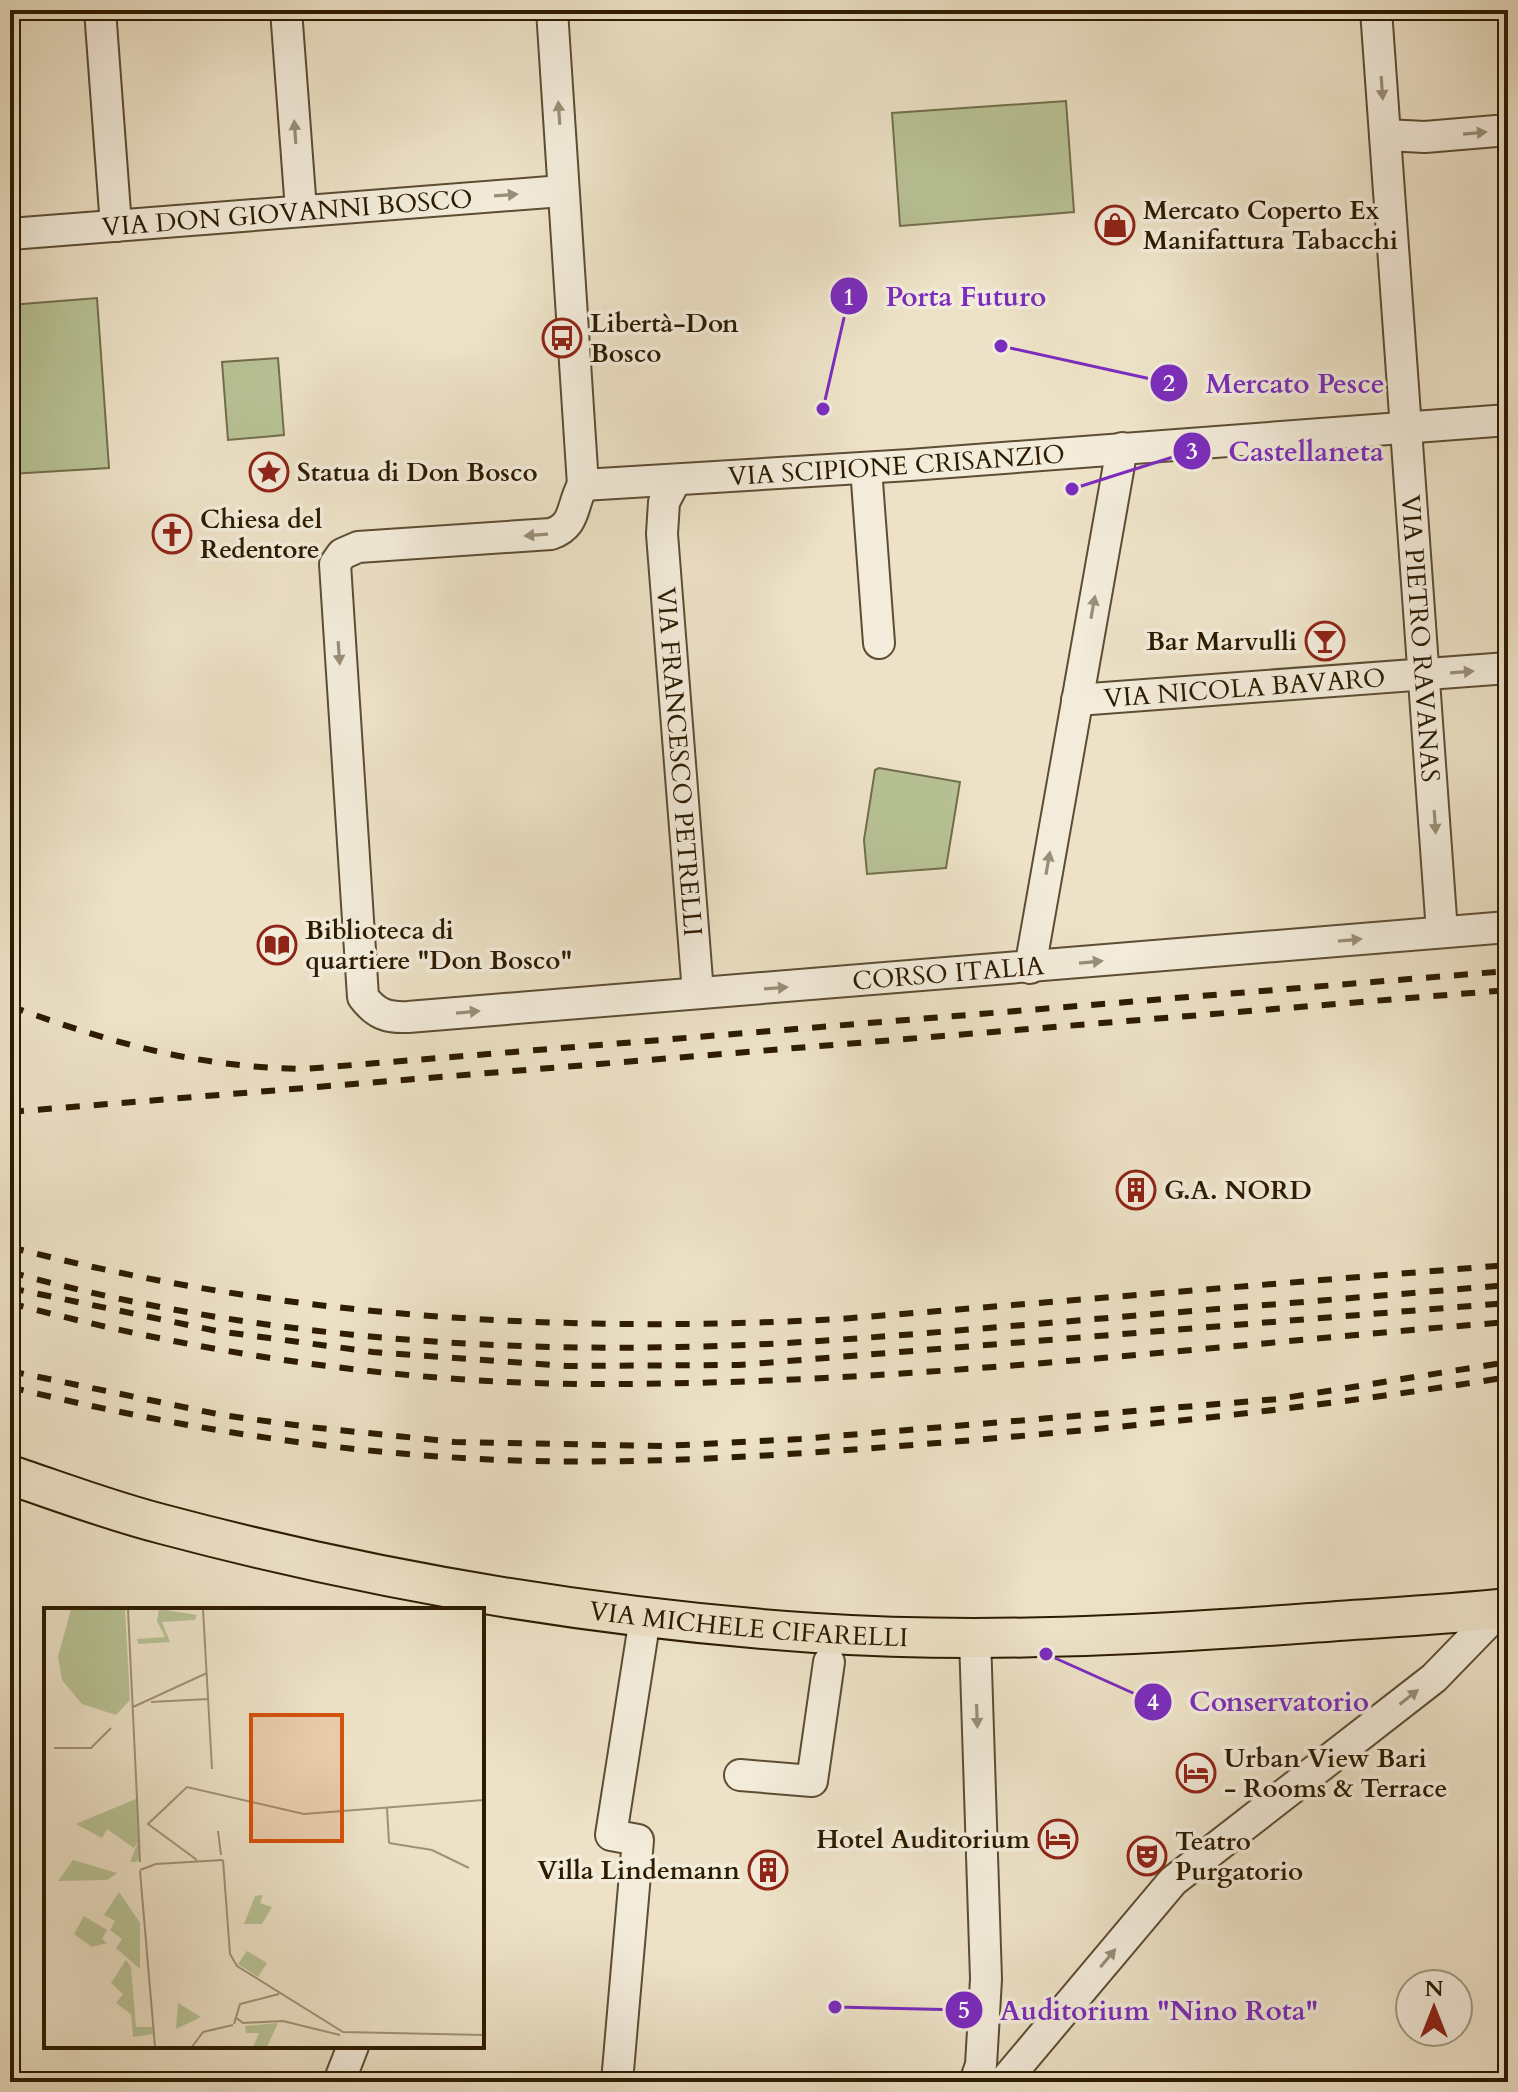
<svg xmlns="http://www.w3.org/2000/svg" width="1518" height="2092" font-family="Cardo,serif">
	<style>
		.green { fill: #b8c396; stroke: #726f4b; stroke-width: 2 }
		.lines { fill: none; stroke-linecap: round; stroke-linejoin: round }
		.minor-casing { stroke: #5d4d32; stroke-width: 34 }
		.major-casing { stroke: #2d1b00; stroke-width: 42 }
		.minor { stroke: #f3ecdb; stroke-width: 30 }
		.major { stroke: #ede2c7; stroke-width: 38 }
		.rail { stroke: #2d1b00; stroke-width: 6; stroke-dasharray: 14 14; stroke-linecap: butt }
		.oneway { fill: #9a8e78 }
		.labels { text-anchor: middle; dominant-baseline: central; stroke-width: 7; stroke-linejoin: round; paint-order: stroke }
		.poi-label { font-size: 26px; font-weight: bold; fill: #2d1b00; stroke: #f3ecdb; text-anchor: start }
		.street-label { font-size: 26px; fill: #2d1b00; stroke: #f3ecdb }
		.inset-road { fill: none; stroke: #a09277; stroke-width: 2 }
		.view { fill: #d5530b; fill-opacity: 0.15; stroke: #d5530b; stroke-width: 4 }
		.inset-edge { fill: none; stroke: #2d1b00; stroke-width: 4 }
		.leader { fill: none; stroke: #7b2cbf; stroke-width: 3 }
		.callout-dot { fill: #7b2cbf; stroke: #f3ecdb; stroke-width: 3 }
		.mark-label { font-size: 24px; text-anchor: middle; font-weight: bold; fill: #fff }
		.callout-label { font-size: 28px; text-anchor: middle; font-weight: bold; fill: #7b2cbf; stroke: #f3ecdb; stroke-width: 7; stroke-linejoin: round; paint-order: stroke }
	</style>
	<rect width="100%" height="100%" fill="#ede2c7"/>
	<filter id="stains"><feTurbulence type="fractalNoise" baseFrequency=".0025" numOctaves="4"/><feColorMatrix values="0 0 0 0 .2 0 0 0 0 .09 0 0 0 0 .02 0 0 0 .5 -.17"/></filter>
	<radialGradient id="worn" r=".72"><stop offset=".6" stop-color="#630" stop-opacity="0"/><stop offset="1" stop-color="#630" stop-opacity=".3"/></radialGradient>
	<path class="green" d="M1066,101l8,111 -174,14 -8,-113z
		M97,298l12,170 -99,6v-169z
		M278,358l6,77 -56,5 -6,-78z
		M879,768l81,14 -14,86 -79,6 -3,-34 11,-70z"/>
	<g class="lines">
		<g class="minor-casing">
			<g id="minor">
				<path d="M100,10l16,216"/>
				<path d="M286,10l15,200"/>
				<path d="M552,10l31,475"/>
				<path id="s1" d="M1376,10l66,922"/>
				<path d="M1385,135l40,2 83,-7"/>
				<path id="s2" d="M10,234l552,-43"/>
				<path d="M866,468l13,175"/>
				<path id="s3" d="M675,481l-11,21 -2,32 36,459"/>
				<path id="s4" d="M583,485c-12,20 -6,40 -32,49l-193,13 -16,7 -7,10 28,433c13,17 24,21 45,20l1100,-90"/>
				<path id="s5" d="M583,485l327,-20 598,-45"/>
				<path id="s6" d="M1077,700l431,-32"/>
				<path d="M1030,968l92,-520"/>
				<path d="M975,1638l11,341 -5,86 -6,17"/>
				<path d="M740,1775l72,6 17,-119"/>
				<path d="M339,2082l14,-36"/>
				<path d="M617,2082l21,-242 -27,-5 34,-217"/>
				<path d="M1004,2082l169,-201 261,-203 67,-69"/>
			</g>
		</g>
		<g class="major-casing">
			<g id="major">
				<path id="s7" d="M10,1475c51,17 101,36 152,49 214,57 433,94 653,109 165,11 331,2 495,-10 66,-5 132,-8 198,-15"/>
			</g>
		</g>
		<use href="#minor" class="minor"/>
		<use href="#major" class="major"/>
		<path class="rail" d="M10,1006c101,37 185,61 294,63l1204,-98
			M10,1112l1498,-122
			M10,1247c271,71 551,87 830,72l668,-54
			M10,1272c211,59 449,80 668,75 123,-2 246,-14 370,-24 153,-13 307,-25 460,-38
			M10,1288l207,43 156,21 194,14 172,-1 769,-62
			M10,1303c185,50 392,81 584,81 303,1 611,-38 914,-62
			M10,1371l212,44 87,12 146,15 208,4 137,-7 478,-40 230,-37
			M10,1387c170,42 349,70 525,74 146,3 292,-9 439,-21 179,-15 356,-34 534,-63"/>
	</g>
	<defs><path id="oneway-solid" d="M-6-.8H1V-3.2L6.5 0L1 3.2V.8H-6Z" transform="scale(2)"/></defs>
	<g class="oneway">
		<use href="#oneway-solid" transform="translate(1382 88) rotate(86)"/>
		<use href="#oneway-solid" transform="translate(559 113) rotate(-94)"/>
		<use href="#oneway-solid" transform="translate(295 132) rotate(-94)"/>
		<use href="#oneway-solid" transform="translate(1475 133) rotate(-5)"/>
		<use href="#oneway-solid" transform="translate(506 195) rotate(-4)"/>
		<use href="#oneway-solid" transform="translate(536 535) rotate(176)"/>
		<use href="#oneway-solid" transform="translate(1093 607) rotate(-80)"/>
		<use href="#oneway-solid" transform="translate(339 653) rotate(86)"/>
		<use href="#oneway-solid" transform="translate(1462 672) rotate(-4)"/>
		<use href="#oneway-solid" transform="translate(1435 822) rotate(86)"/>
		<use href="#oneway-solid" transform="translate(1048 863) rotate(-80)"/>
		<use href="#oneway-solid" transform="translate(1350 940) rotate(-5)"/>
		<use href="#oneway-solid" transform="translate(1091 962) rotate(-5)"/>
		<use href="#oneway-solid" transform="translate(776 988) rotate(-4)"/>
		<use href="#oneway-solid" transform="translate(468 1012) rotate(-5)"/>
		<use href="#oneway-solid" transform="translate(1409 1697) rotate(-38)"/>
		<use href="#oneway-solid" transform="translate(977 1716) rotate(88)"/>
		<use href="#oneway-solid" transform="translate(1108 1958) rotate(-50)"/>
	</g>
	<defs>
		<g id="shop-ring" transform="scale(2)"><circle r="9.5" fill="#f3ecdb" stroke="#8f2418" stroke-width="1.5"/><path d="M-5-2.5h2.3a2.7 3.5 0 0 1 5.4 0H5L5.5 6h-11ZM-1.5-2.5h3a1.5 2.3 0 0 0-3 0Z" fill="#8f2418"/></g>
		<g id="bus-ring" transform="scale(2)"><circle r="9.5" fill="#f3ecdb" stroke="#8f2418" stroke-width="1.5"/><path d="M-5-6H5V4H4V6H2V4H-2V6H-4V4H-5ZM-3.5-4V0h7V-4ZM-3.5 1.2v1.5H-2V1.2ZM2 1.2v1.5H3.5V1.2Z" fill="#8f2418"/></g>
		<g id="sight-ring" transform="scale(2)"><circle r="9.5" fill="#f3ecdb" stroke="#8f2418" stroke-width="1.5"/><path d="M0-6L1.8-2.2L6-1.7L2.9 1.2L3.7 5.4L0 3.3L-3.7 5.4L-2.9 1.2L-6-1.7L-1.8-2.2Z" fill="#8f2418"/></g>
		<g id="church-ring" transform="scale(2)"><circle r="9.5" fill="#f3ecdb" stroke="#8f2418" stroke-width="1.5"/><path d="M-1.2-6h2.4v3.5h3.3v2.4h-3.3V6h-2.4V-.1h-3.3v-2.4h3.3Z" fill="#8f2418"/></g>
		<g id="bar-ring" transform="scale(2)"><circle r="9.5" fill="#f3ecdb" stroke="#8f2418" stroke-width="1.5"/><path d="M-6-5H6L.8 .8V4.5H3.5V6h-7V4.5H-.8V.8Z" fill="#8f2418"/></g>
		<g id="library-ring" transform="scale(2)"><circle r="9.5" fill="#f3ecdb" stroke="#8f2418" stroke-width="1.5"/><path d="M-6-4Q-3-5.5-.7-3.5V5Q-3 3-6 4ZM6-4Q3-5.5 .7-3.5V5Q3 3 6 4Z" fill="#8f2418"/></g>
		<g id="building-ring" transform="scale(2)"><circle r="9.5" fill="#f3ecdb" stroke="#8f2418" stroke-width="1.5"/><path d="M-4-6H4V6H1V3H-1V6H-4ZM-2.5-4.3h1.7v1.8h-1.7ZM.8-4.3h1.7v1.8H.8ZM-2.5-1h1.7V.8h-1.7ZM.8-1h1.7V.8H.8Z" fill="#8f2418"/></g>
		<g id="hotel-ring" transform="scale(2)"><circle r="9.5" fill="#f3ecdb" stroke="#8f2418" stroke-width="1.5"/><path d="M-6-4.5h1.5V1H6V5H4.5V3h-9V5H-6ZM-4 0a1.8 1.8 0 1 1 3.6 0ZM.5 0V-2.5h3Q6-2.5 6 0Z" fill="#8f2418"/></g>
		<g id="theatre-ring" transform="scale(2)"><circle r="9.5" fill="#f3ecdb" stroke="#8f2418" stroke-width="1.5"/><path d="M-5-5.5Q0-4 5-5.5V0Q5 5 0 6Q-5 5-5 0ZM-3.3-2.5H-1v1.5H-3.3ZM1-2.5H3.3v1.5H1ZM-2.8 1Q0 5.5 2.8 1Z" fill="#8f2418"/></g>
	</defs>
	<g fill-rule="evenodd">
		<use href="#shop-ring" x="1115" y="225"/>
		<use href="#bus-ring" x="562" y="338"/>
		<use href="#sight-ring" x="269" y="472"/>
		<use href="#church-ring" x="172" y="534"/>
		<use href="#bar-ring" x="1325" y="641"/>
		<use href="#library-ring" x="277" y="945"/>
		<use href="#building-ring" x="1136" y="1190"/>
		<use href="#hotel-ring" x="1196" y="1773"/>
		<use href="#hotel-ring" x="1058" y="1839"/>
		<use href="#theatre-ring" x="1147" y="1856"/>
		<use href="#building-ring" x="768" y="1870"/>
	</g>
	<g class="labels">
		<g class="poi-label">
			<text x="1143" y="210">Mercato Coperto Ex<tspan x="1143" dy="30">Manifattura Tabacchi</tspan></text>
			<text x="590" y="323">Libertà-Don<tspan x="590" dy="30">Bosco</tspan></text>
			<text x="297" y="472">Statua di Don Bosco</text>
			<text x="200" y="519">Chiesa del<tspan x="200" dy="30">Redentore</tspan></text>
			<text x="1297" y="641" text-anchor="end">Bar Marvulli</text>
			<text x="305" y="930">Biblioteca di<tspan x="305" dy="30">quartiere "Don Bosco"</tspan></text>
			<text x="1164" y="1190">G.A. NORD</text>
			<text x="1224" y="1758">Urban View Bari<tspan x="1224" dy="30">- Rooms &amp; Terrace</tspan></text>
			<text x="1030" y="1839" text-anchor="end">Hotel Auditorium</text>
			<text x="1175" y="1841">Teatro<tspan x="1175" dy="30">Purgatorio</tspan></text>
			<text x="740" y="1870" text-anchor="end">Villa Lindemann</text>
		</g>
		<g class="street-label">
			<text stroke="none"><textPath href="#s2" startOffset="278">VIA DON GIOVANNI BOSCO</textPath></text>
			<text stroke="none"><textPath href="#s5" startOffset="314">VIA SCIPIONE CRISANZIO</textPath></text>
			<text stroke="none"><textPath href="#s1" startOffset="630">VIA PIETRO RAVANAS</textPath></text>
			<text stroke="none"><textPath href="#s6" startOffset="168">VIA NICOLA BAVARO</textPath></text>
			<text stroke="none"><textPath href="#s3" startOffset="284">VIA FRANCESCO PETRELLI</textPath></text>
			<text stroke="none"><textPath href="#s4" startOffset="1312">CORSO ITALIA</textPath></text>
			<text stroke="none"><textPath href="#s7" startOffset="756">VIA MICHELE CIFARELLI</textPath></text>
		</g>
	</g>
	<g transform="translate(44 1608)">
		<rect width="440" height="440" fill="#ede2c7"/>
		<path d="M27,1h54l5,91 -14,15 -34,-11 -20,-24 -4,-23zM115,1l38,6 -2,5 -33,2 8,20 -32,2 -1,-5 28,-2 -8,-16zM94,190l1,61 -3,3h-6l8,-20 -4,6 -27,-19 -5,9 -26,-14zM29,252l44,13 -10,7 -49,1zM75,284l21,31v46l-24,-21 6,-9 -12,-9 5,-9 -11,-6zM219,287l-3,8 12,4 -10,17h-18l11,-28zM40,308l23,14 -5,9 5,4 -15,4 -18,-13zM203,343l20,12 -9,14 -20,-13zM82,352l5,7 5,60h16l1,7 -20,3 -2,-23 -15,-11 7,-9 -12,-11zM134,395l23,14 -25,12zM234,415l-11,24h-14l6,-14h-13l-1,-7z" fill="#b8c396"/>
		<path class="inset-road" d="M84,1l12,253M159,1l9,160M107,94l57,-3M89,99l74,-34M10,140h37l20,-20M343,200l2,35M174,223l3,24M345,235l43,7 37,18M153,252l-49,-36 39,-37 117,27 180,-14M179,252l7,94 7,12 106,66 141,3M96,262l16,-6 67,-4M96,263l15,176M191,409l8,6 40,-2 57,14M190,416l6,-20 39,-10M148,439l11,-15 30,-7"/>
		<path class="view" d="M207,107h91v126h-91z"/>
		<rect width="440" height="440" class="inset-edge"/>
	</g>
	<path class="leader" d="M823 409L849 296M1001 346L1169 383M1072 489L1192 451M1046 1654L1153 1702M835 2007L964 2010"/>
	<g class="callout-dot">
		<circle cx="823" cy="409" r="8"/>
		<circle cx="1001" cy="346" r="8"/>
		<circle cx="1072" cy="489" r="8"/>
		<circle cx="1046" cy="1654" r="8"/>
		<circle cx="835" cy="2007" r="8"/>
		<circle cx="849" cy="296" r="20"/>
		<circle cx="1169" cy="383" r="20"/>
		<circle cx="1192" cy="451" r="20"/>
		<circle cx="1153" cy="1702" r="20"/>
		<circle cx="964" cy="2010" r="20"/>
	</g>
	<g class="mark-label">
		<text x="849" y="305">1</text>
		<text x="1169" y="391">2</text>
		<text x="1192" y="459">3</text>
		<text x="1153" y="1710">4</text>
		<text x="964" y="2018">5</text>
	</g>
	<g class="callout-label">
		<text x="966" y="306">Porta Futuro</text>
		<text x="1295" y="393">Mercato Pesce</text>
		<text x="1306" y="461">Castellaneta</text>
		<text x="1279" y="1711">Conservatorio</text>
		<text x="1159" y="2020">Auditorium "Nino Rota"</text>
	</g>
	<rect width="1518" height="2092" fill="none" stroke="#ede2c7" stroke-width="40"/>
	<rect x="12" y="12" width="1494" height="2068" fill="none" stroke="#2d1b00" stroke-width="4"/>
	<rect x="20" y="20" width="1478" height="2052" fill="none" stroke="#2d1b00" stroke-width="2"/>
	<g transform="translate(1434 2008)"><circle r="38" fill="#f3ecdb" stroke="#a49883" stroke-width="2"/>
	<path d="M0-6L14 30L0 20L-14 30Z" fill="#8f2418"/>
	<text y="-12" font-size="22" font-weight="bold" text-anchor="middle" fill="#2d1b00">N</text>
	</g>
	<rect width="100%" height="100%" filter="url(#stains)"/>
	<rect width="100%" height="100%" fill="url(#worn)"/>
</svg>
